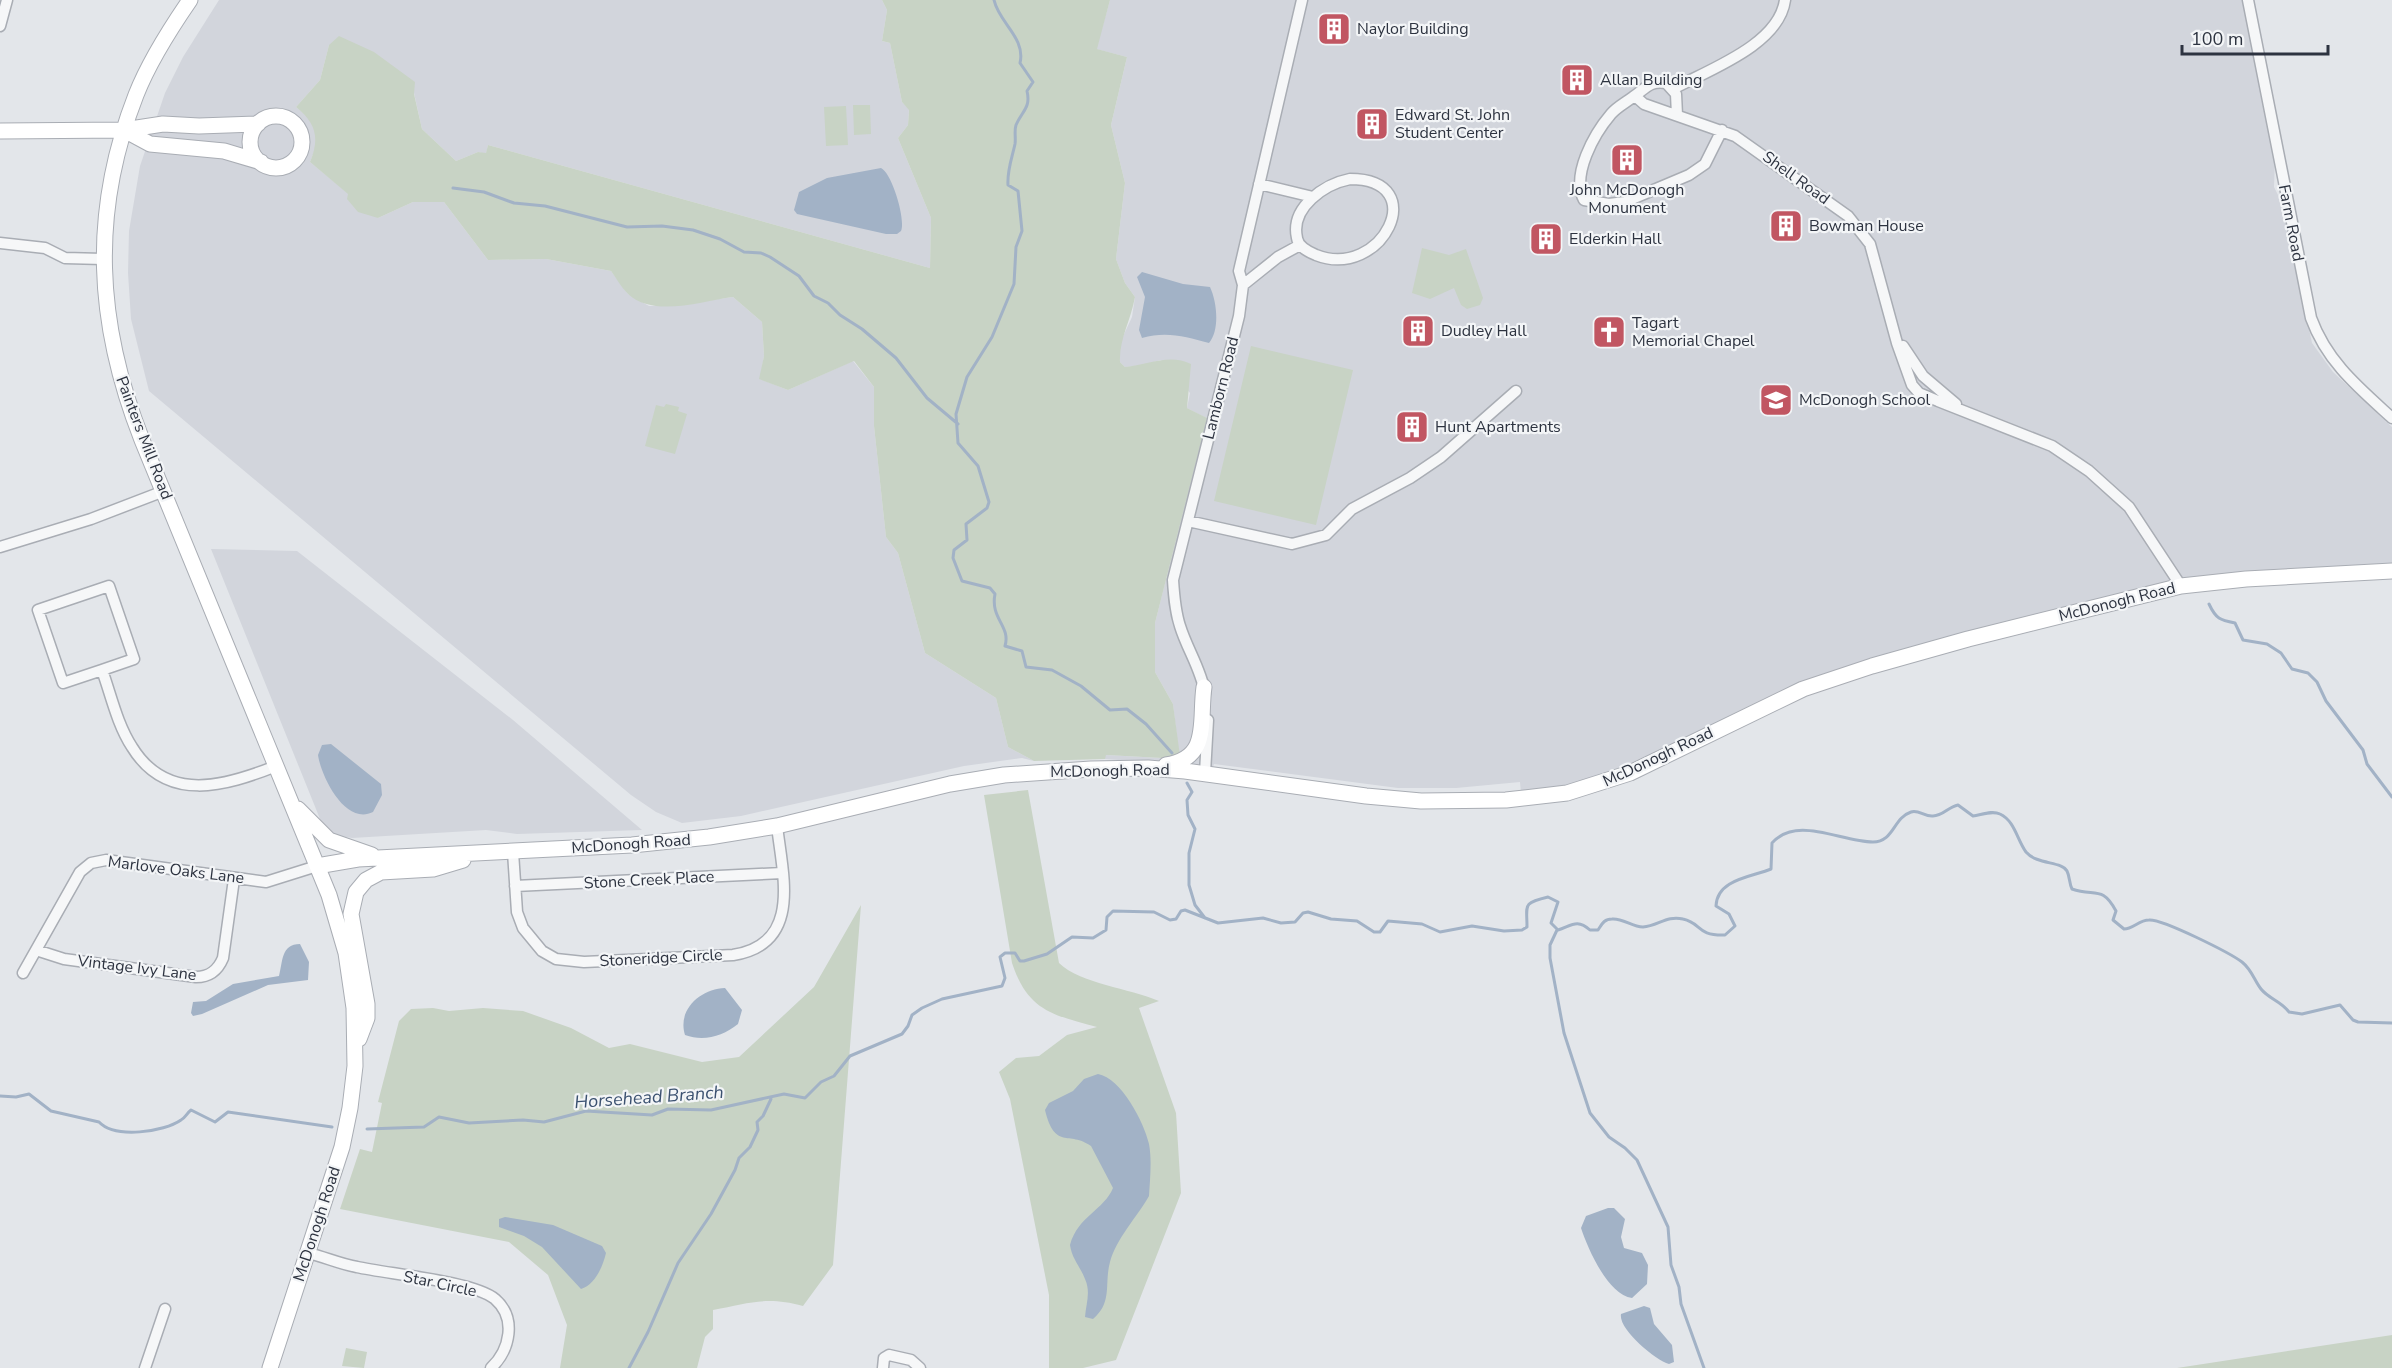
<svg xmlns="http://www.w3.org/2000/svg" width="2392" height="1368" font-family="'Nunito Sans',sans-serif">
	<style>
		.built { fill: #d2d5dc }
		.green { fill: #c8d3c5 }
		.water { fill: #a2b2c6 }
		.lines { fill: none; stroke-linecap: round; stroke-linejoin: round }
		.stream { stroke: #a2b2c6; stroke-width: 3 }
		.street-casing { stroke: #a9adb4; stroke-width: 13 }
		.secondary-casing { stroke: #a9adb4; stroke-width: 17 }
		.street { stroke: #f6f7f8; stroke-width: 10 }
		.secondary { stroke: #fff; stroke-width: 15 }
		.labels { text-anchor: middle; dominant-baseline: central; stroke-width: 4.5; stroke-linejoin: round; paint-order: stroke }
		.poi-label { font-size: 16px; fill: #2d3340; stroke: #f3f5f7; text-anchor: start }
		.street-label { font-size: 16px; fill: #2d3340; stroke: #f3f5f7 }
		.water-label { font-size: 18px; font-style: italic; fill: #3b5170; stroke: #f3f5f7 }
	</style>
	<rect width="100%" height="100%" fill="#e3e6ea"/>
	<path class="built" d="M219,0h663l5,10 -5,31 8,2 12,59 7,7 -1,16 -10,13 33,80 -1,50 -442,-123 -2,9 -8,-2 -22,9 -34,-32 -8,-36 -85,-48 -9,35 -24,27 12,10 8,14v16l-6,15 68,56 35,-16h31l44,58 58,-1 65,12 17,23 21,12h18l66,-9 29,25 2,34 -4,23 28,11 65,-29 21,26v39l12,111 12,16 27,100 71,45 12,49 26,14 -12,-3 -58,8 -223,50 -59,7 -26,-11 -25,-17 -482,-404 -18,-72 -3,-46 1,-42 11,-65 25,-73 18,-36z
		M1110,0h1132l33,159 -1,28 9,18 29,138 21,29 59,55v139l-190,11 -282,70 -290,120 -41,15 -68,11 -1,-11 -64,6h-58l-184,-24 -1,3 -108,-8v-4l57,3 17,-3 -6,-51 -18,-32v-49l51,-205 -19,-10 3,-15 -29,-33 -22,6 -14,1 -5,-5 -1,-17 13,-28 3,-20 -10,-14 -9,-24 9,-76 -14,-58 16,-68 -31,-8z
		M211,549l86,2 216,169 129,110 -125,4 -31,-4 -134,8 -17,-3 -14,-13 -3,-8z"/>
	<path class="green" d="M882,0h228l-13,49 30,8 -16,68 14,58 -9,76 9,24 10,14c-4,23 -16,42 -15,65l5,5c22,-2 45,-14 66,-3l-4,44 20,10 -52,205v49l18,32 7,52 -18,2 -56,-3 -1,4 -71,2 -26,-14 -12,-49 -71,-45 -27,-100 -12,-16 -12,-111v-39l-20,-26 -66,29 -29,-11 5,-23 -2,-34 -29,-25c-31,4 -79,21 -105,-3 -7,-7 -12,-16 -17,-23l-65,-12 -58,1 -44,-58h-31l-35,16 -20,-6 -11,-13 1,-5 -38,-32c10,-24 6,-39 -14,-55l24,-27 9,-35 10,-9 35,16 41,30 -1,12 8,35 34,32 22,-9 8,1 2,-8 442,123 1,-50 -33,-80 10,-13 1,-15 -7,-8 -12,-59 -8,-2 5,-31z
		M853,105h17l1,29 -17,1z
		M846,106l2,39 -22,1 -2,-39z
		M1422,248l27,7 17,-6 17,49 -3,7 -13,4 -6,-4 -7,-17 -24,11 -18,-6z
		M1251,346l102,24 -37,155 -102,-24z
		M666,404l13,3 -1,4 9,3 -12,40 -30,-8 11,-41 8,2z
		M1028,790l31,173c22,21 70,25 100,38l-20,7 37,105 5,80 -65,167 -33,8h-34v-73l-39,-196 -11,-27 17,-14 23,-2 28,-21 30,-8c-44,-12 -69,-16 -85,-64l-28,-168z
		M861,905l-28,360 -30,41c-36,-10 -54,-3 -90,4v19l-8,8 -8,31h-137l7,-43 -19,-50 -39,-33 -169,-33 20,-60 12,3 10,-49 -4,-1 21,-81 12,-12 22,-1 16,3 34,-3 40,3 48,17 38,20 21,-4 72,18 37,-5 75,-70z
		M2392,1335v33h-215z
		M346,1348l21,4 -3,16 -22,-2z"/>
	<path class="water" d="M881,168c11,5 25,52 20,63l-4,3h-11l-89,-20 -3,-4 5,-18 28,-14z
		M1142,272l41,12 27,3c7,15 10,43 -1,56 -23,-6 -42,-12 -67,-5l-3,-8 6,-33 -8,-20z
		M331,744l50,40 1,11 -9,17c-28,14 -52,-36 -55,-57l4,-10z
		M300,944l9,18 -1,18 -40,5 -66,29 -9,2 -2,-3 2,-11 13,-1 27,-17 46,-8c4,-15 2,-32 21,-32z
		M725,988l17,22 -4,14c-15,12 -34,18 -53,11 -8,-26 16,-46 40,-47z
		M1098,1074c23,4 46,48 51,70 3,16 1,35 0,52 -12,21 -33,43 -39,66 -6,22 3,40 -17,57l-8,-2c1,-13 6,-25 0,-38 -5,-13 -13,-20 -15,-34 8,-29 34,-35 43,-57l-22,-42c-22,-16 -36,5 -46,-36l4,-7 24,-12 11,-12z
		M1608,1208h6l11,11 -4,18 3,11 18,5 6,12 -1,19 -15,14c-24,-3 -44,-49 -51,-70l5,-12z
		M505,1217l48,8 49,21 4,7c-3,13 -11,32 -25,36l-39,-42 -18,-11 -25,-9v-8z
		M1644,1306l6,2 4,16 18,21 2,17 -5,2c-14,-4 -51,-35 -48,-50z"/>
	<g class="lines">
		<path class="stream" d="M994,0c5,23 32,38 26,63l13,19 -6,9c4,17 -5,20 -11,34 -2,6 0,13 -1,19 -3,14 -8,26 -7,41l10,6 4,40 -6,16 -2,37 -22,53 -25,40 -11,37 2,29 20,23 11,36 -2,6 -21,16 1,16 -13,10 -1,8 9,23 28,7 5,6c-5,25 16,32 10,52l17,5 4,16 26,3 29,16 29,24 17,-1 19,15 26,29
			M453,188l31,4 30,11 31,3 82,21 35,-1 31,4 27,9 24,13 17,1 9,4 29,19 15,20 14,7 12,12 22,14 34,29 31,40 31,26
			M2209,604c7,15 11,16 26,19l8,17 24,4 14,9 11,16 16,4 9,9 9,19 37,49 4,14 25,33
			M1187,783l5,9 -5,8 1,15 7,14 -6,24v32l6,20 10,13
			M1557,930l-7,15v13l14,75 26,80 19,24 16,11 12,12 31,67 3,38 8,22 2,17 23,64
			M0,1096l16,1 13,-3 22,17 48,11c16,17 65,10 82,-2 4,-2 6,-7 10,-10l24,12 13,-10 104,15
			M367,1129l57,-2 15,-10 30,6 54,-3 21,2 42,-11 66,4 16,-6 43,1 73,-16 21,4 16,-16 13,-6 16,-20 52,-22 6,-8 4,-11 10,-7 20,-9 60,-13 3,-8 -5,-21 5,-4h10l5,8h4l23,-7 25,-17 21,1 13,-8 1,-13 6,-6 41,1 16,8 6,-1 5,-8 4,-1 33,13 45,-5 18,5 14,-1 8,-9 5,-1 23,7 26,2 17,11h6l8,-11 34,3 18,8 32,-6 32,5 18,-1 5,-3c0,-22 -5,-24 21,-30l10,5 -7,21 7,7c13,-4 19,-12 32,0h8c4,-6 6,-11 14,-11 11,-1 20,8 31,8 15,-1 24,-12 40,-8 19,4 13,17 42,16l10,-9 -6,-12 -13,-8c1,-27 36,-29 55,-37l1,-26c25,-28 69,-1 101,-1 21,0 20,-24 38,-30 7,-3 14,5 22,4 10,0 15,-9 25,-11l15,11c8,-1 19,-6 27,-2 15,7 17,26 26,38 11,13 36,9 41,19 3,6 2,12 5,18 23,8 30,-4 44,22l-3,9 11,9c9,0 15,-9 25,-9 14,-1 81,33 93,42 10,8 12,18 19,27 8,10 20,12 28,23l13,2 38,-9 13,15 5,2 34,1
			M629,1368l19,-36 30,-69 33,-49 24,-44 4,-12 11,-11 8,-17 -1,-8 6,-6 8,-17"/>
		<g class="street-casing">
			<path id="street" d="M2248,0l63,318c16,44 48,70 81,100
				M0,26l7,-26
				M1673,89c35,-19 106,-44 112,-89
				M1635,96l9,8 91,32 113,80 22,28 27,99 15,42 7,8 19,8 114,45 37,25 40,36 52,79
				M1677,115l-1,-21 -10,-11c-16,-3 -21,6 -33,14 -8,6 -16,10 -22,17 -17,20 -40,61 -27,86l25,4 16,-2 64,-27 16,-11 17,-34
				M1350,179c83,0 32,102 -34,76 -7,-3 -18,-8 -19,-17 -7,-31 28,-54 53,-59z
				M1259,184l54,13
				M0,243l45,5 20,10 38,1
				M1243,285l35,-28 22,-12
				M1903,346l20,30 33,28
				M1188,521l104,23 34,-9 26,-26 58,-31 31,-21 75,-66
				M0,547l91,-28 73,-28
				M102,670l32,-11 -25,-73 -71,24 25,73 39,-13c9,25 15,54 30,77 35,57 94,39 144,19
				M1205,693c-4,-24 -18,-44 -25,-67 -5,-15 -6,-30 -7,-46l66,-264 4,-31 -4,-14 63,-271
				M1205,773l3,-53
				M513,852l4,60 6,16 19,23 14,8 28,3 149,-7c69,-11 50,-78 44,-129
				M515,886l267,-13
				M36,950l28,9 132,18c14,0 22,-7 27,-19l11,-79
				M23,973l57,-101 11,-9 15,-3 160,22 51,-16
				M308,1253c17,4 32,11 49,14 31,7 116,14 138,32 22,19 15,51 -4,69
				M145,1368l20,-59
				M883,1368l1,-10 5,-3 22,5 9,8"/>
		</g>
		<g class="secondary-casing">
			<path id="secondary" d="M190,0c-20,29 -41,62 -54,95 -46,118 -40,228 6,345l187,455 17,58 8,55 1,58 -5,42 -8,39 -72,221
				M250 142a26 26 0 1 1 52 0a26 26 0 1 1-52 0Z
				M124,130l26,14 74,7 37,11
				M0,131l124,-1 39,-6 36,2 59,-2
				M1166,765c45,-7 33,-44 38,-78
				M298,809l31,31 43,15
				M317,866l41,-7 274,-14 77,-8 68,-11 173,-42 54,-9 87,-6 57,-1 37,3 181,25 55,5 85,-1 61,-7 63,-20 173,-84 69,-23 96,-27 213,-53 65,-7 146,-8
				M359,1039l8,-21v-14l-16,-90 5,-22 10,-12 15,-8 52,-3 30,-9"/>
		</g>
		<use href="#street" class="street"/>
		<use href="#secondary" class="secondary"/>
	</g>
	<defs>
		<g id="building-square" transform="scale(1.725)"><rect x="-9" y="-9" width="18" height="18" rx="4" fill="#c15662" stroke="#f3f5f7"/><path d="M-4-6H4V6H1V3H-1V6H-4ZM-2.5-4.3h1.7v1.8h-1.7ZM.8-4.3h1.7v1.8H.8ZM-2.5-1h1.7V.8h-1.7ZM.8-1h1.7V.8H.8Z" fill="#fff"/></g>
		<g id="church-square" transform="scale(1.725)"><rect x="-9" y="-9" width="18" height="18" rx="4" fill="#c15662" stroke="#f3f5f7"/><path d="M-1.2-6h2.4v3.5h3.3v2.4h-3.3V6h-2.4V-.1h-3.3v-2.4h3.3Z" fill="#fff"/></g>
		<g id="school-square" transform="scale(1.725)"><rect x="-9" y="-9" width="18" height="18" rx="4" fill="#c15662" stroke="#f3f5f7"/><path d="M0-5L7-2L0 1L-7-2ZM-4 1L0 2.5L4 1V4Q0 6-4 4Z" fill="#fff"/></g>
	</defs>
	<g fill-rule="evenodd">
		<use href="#building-square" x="1334" y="29"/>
		<use href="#building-square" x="1577" y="80"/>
		<use href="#building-square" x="1372" y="124"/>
		<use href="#building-square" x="1627" y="160"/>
		<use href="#building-square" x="1786" y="226"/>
		<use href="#building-square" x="1546" y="239"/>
		<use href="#building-square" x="1418" y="331"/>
		<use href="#church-square" x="1609" y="332"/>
		<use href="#school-square" x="1776" y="400"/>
		<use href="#building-square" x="1412" y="427"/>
	</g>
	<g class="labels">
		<g class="poi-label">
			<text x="1357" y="29">Naylor Building</text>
			<text x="1600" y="80">Allan Building</text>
			<text x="1395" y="115">Edward St. John<tspan x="1395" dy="18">Student Center</tspan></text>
			<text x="1627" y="190" text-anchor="middle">John McDonogh<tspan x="1627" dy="18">Monument</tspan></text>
			<text x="1809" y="226">Bowman House</text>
			<text x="1569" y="239">Elderkin Hall</text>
			<text x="1632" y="323">Tagart<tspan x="1632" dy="18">Memorial Chapel</tspan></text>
			<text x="1441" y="331">Dudley Hall</text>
			<text x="1799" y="400">McDonogh School</text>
			<text x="1435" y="427">Hunt Apartments</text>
		</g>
		<g class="street-label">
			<text transform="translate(1796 178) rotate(36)">Shell Road</text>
			<text transform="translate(2291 223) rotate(79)">Farm Road</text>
			<text transform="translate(1221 388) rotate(-76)">Lamborn Road</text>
			<text transform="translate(144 438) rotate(69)">Painters Mill Road</text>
			<text transform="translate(2117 602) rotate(-14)">McDonogh Road</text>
			<text transform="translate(1658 757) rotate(-25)">McDonogh Road</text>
			<text transform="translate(1110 771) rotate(-1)">McDonogh Road</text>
			<text transform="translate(631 844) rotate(-4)">McDonogh Road</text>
			<text transform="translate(176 870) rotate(7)">Marlove Oaks Lane</text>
			<text transform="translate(649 880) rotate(-3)">Stone Creek Place</text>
			<text transform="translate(661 958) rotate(-3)">Stoneridge Circle</text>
			<text transform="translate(137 968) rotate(7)">Vintage Ivy Lane</text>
			<text transform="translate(317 1224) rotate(-72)">McDonogh Road</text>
			<text transform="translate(440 1284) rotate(12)">Star Circle</text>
		</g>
		<g class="water-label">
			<text transform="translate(649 1097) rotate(-4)">Horsehead Branch</text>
		</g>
	</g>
	<path d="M2182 45v9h146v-9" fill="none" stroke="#2d3340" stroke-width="3"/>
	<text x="2191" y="45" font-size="18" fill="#2d3340" stroke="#f3f5f7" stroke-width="4.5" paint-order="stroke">100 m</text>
</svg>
